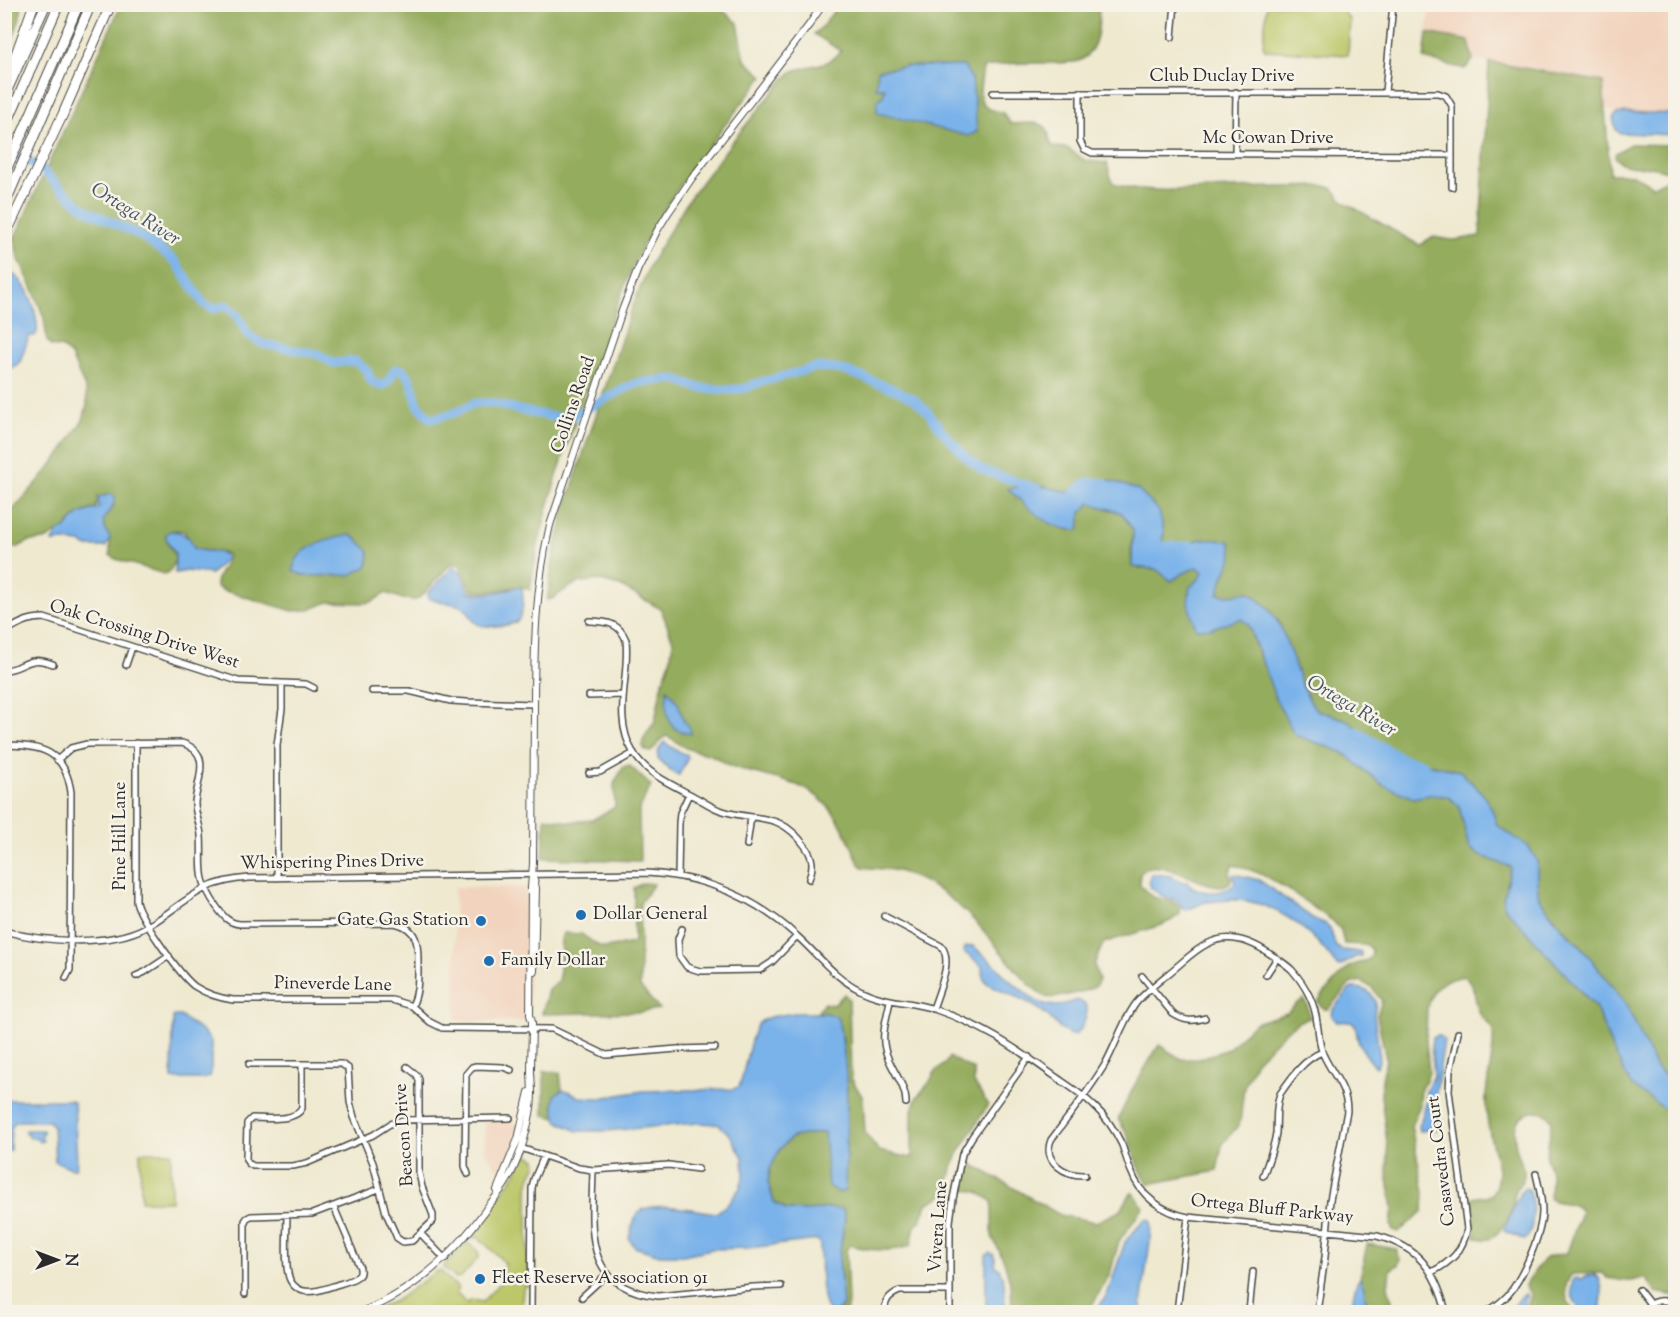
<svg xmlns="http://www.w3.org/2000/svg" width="1680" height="1317" font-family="'Sorts Mill Goudy',serif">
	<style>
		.built { fill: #f2d4be }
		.green { fill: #bbc769; stroke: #73794a; stroke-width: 1.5 }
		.forest { fill: #94ac5d; stroke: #606c44; stroke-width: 1.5; fill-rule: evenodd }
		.water { fill: #7ab2ea; stroke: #526e8a; stroke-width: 1.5 }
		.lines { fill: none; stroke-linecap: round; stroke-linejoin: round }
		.river { stroke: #7ab2ea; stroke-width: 9 }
		.minor-casing { stroke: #484844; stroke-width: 8 }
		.tertiary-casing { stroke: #484844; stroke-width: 8 }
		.motorway-casing { stroke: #484844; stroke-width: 11 }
		.minor { stroke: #fff; stroke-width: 5 }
		.tertiary { stroke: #fff; stroke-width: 6 }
		.motorway { stroke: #fff; stroke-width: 9 }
		.poi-dot { fill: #1f6fb2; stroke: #f7f3e8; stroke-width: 2 }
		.labels { text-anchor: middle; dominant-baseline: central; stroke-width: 5; stroke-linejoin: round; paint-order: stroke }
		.street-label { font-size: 18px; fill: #2b2b2b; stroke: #f7f3e8 }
		.poi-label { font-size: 18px; fill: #2b2b2b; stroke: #f7f3e8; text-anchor: start }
		.water-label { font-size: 20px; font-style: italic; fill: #435464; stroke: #f7f3e8 }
	</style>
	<rect width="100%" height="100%" fill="#f7f3e8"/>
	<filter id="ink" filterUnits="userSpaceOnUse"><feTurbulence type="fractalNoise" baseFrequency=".0167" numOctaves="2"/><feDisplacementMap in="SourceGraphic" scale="12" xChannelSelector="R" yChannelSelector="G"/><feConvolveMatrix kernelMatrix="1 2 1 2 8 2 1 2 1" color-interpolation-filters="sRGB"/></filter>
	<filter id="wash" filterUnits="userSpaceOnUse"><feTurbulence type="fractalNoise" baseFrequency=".008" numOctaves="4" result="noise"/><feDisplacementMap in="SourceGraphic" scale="24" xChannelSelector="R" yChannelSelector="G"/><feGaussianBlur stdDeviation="1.35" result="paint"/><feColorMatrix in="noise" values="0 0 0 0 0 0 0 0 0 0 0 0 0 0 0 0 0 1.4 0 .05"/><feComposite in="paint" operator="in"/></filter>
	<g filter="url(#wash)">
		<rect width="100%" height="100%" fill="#efe9d0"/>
		<path class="built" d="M1430,5h245v109l-50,-2 -8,2 -12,-7 -2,-25 -130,-22 -4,-19 -42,-8z
			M454,887h74l1,134h-73z
			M485,1121l25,1 9,3 -8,27 -10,22 -16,-22z"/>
		<path class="green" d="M1267,5h71l12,15 -2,35 -82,-5 -3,-4z
			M140,1152h31v49h-30z
			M529,1155l7,4 1,5 -7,14 -2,10v98h-3l-2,3 -2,23h-151l25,-11 42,-30h3l18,17 -2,5 11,11 4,-4 11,2 21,-22 1,-4 -1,-9 3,-3 -28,-27 -4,2v-4l42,-62 7,-15z
			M465,1244c7,-1 14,6 14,13l-18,20 -5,1 -11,-9 -1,-3z"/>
		<path class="forest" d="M5,4l17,1 -3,16 -14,37z
			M715,4l23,19 7,37 18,16c-40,53 -85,105 -117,164 -22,40 -35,84 -51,127 -26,72 -54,146 -65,223 -15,-9 -41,8 -60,-1l-10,-24 -7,-2c-13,8 -23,28 -37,37l-13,-1 -17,-6 -15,9 -9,1 -33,-1 -22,8 -14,1 -71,-21 -6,-4c-1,-12 11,-20 12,-31 -11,-6 -23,-2 -34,-7l-10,-17c-7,-1 -12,-2 -18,3 0,19 18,16 3,38l-5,2 -48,-15 -6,-4v-17l-5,-9 -2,-9 10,-13 2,-10 -17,2v4l-3,5 -16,6 -15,15 -19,11 -15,1 -14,7 -11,-2v-27l37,-42 16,-20 25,-37 4,-15 -1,-15 -15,-34 -8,-8 -12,-2 -4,-5 -3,-23 -11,-29 -15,-32 -4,-18 107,-234z
			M838,5h260c2,18 1,45 -17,55 -9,4 -22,2 -32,3 -23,0 -44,-1 -66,5 -1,11 -7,30 2,38 4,5 13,5 18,7l8,11c9,0 30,-4 35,4 4,5 2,12 7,19l14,1 19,13 21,2 5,19c20,13 95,7 121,6 31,-1 62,-1 93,-2l6,2 12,14 73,42 4,1c14,-14 17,-5 33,-5 9,-1 17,-3 26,-4l9,-174 114,20 7,92h22l21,12 16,-7h6v902l-4,-1 -15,-12 -30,-64 -41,-53 -23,-24 -23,-29 -2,-16v-21l-8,-14 -32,-22 -5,-16 -10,-16 -22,-22 -66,-14 -15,-9 -32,-28 -31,-10 -13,-21 -24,-67 -30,-30 -20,3 -11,-1 6,-19 -53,-24 -10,-4 3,-15 -71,-50 -25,10 -36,-8 49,29 9,-10 32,10 11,17 -2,21 1,16 24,2 15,12 13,-8 13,-6 6,5 -5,8 -8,7 21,41 30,-9 7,5 11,32 51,85 32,11 41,33 30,13 17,-3 17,1 12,10 10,41 10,8 33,12 -6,17 -1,24 91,100 16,40 57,64h6v184l-19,-4 -10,-14c-7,0 -10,3 -17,3 -7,0 -15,-2 -22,-3l-4,-5 -31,1c-11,13 -6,26 2,38h-48c0,-7 6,-13 5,-19l-5,-4 -1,-4 18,-25 4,-3 20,-4 14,-41c-4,-11 -21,-7 -31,-13l1,-26 -5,-15 6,-37c-7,-15 -31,-11 -36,4 -4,11 1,27 5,37 1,5 4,8 3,14 -1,6 -6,10 -9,16 -1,4 -1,9 -2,14 -2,9 -15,31 -24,33 -5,1 -10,-1 -14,-2l-4,-39 20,-3c5,-7 7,-16 7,-25 -5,-24 -13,-49 -12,-73 1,-22 9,-43 7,-65 -1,-9 -9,-11 -13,-18 -7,-13 -2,-27 -16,-38l-17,4 -10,7 -3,3 -7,19 -1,31 3,32 -3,8 -5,8 -1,17 -9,21 13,66 -1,19 -24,21 -6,-2 -2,-4 2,-18 -6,-35 1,-21 -7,-56 1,-16 4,-21 -9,-44 5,-14 -10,-13 -11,-7 -11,3 -22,25h-4l-6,-7c2,-5 27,-33 33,-36 6,-3 12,-4 18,-7l2,-2 1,-7 -5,-5 -23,-1 -3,-14 -8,-9c-31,-21 -63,-49 -100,-56 -8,8 4,15 -7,20 -21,8 -68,-34 -86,-12v11c4,6 9,12 16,14 12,4 15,-1 24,10v6l-8,6 -10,5 -56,17 -3,2 -9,21 5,15 -4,7c-10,4 -41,13 -49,10 -17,-9 -33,-31 -45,-45 -27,-35 -59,-68 -103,-81 -12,-3 -24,-2 -36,-4l-3,-3c-14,-36 -29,-69 -68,-81 -18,-6 -36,-9 -54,-15 -9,-2 -16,-8 -24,-12 -8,-4 -18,-4 -27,-8 -7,-3 -12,-9 -19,-12 -8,2 -10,12 -17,16l-5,-2 -3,-5 2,-7 11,-17 7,-37 8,-23 3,-20 -12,-32 -41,-23 -23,-6 -19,3 -10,5 -16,11 -5,1 7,-46 11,-46 66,-198 19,-46 38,-64 47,-62 50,-60 8,-7 35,-9 13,-11 -27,-17 9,-8zM972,80l-95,21 6,-5 2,-8h-9z
			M1427,33l42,8 4,19 -8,9 -41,-10z
			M1630,144l45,1v26c-8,1 -11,-1 -19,-3 -14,-3 -31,3 -41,-11l1,-4z
			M629,765l22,21 -12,24 1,51 -97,-3 2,-41 24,5 23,-2 23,-13 -1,-23 9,-17z
			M643,883l11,1 -14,19v84l19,22 -19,3 -98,2 6,-24 10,-9 2,-11 1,-31 2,-6 18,1 18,12 6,2 29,-5v-55z
			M844,994l5,5 2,79 12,20 2,35 14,18 33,7v-48l5,-13 12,-14 6,-11 10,-8 4,-7 25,13v13l14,22 -30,49 -6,14 -5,25 -20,11 -6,17 -6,5 -4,19c-18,8 -43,5 -61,0l-4,5 2,54 -2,8h-11l6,-3 2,-4 -4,-48 6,-39 -17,-10 -19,3 -23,-1 -12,-8 -6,-19 2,-14 10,-20 12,-12 33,-5 3,54 17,4 1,-96 -3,-57 -17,-24h-9l7,-10 10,2z
			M1304,999l4,9 2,10 -10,3 -13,9 -31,31 -12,26 -4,36 -18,22 -5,26 -69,13 -11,-20 -9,-28 -10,-17 16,-33 25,-41 22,14h18l29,-10 27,-26 32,-10 9,-9z
			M544,1071l16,2 2,17 -7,5 -1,12 2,11 -12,-3z
			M967,1161l93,54 36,7 24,-11 12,-19 12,15 -25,34 -9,33 -22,38h-76l-1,-26 -7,-25 -12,-25v-35l-14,-9 -16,-4 -1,-3z
			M1367,1244l29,5 4,10 -2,6 -8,5 -2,17 7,25h-27l-4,-24 -4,-10z"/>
		<path class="water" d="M907,66h57l8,14 5,52 -9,4 -91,-23v-12l6,-5 2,-8h-9l2,-18z
			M1625,112l50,2v21l-55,-2 -4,-3 -3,-12 4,-4z
			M6,272c21,3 33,43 31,61l-3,3h-5l-9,26 -13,10 -2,6 -1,-102z
			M1109,480l29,10 21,21 5,21 -3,15 10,3 30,-11 29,2 3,15 -9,19 -6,19 11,1 20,-3c36,23 38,56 53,93 3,9 9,17 14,25l31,10 32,28 15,9 66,14 22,22 10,16 5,16 32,22 8,14v21l2,16 22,29 24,24 41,53 30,64 15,12 4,1v31h-6l-38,-27 -19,-37 -16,-40 -91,-100 -2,-9 8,-32 -32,-12 -10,-8 -10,-41 -12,-10 -17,-1 -17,3 -30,-13 -41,-33 -47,-17 -18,-33 -29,-78 -7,-5 -30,9 -15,1 -8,-25 2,-17 8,-7 5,-8 -6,-5 -13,6 -13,8 -15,-12 -24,-2 1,-37 -11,-17 -32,-10 -9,10 -2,17c-29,2 -51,-23 -71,-41l24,-5 36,8 25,-10z
			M111,494l4,3c0,10 -7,15 -12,23l2,9 5,9 -1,4 -4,5h-17l-8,-4 -16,-2 -11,1 6,-11 6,-2 14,-15 20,-6 -1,-11z
			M170,531l10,1 10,7 4,9c10,5 21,1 31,7l1,3c-4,7 -10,10 -15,16l-24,-3 -12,2v-19l-9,-16v-4z
			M350,535l6,3 13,13 -1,15 -17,9 -46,1 -12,-5c1,-3 1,-6 2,-9 8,-17 38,-24 55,-27z
			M454,566l7,6 7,19c11,5 28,2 39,-1 6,-1 8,-4 14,-3 4,10 2,25 -3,34 -8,5 -34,8 -42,2 -7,-5 -6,-14 -16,-17 -10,-4 -22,-3 -32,-8v-5z
			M667,689l11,14 6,18 6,7 1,6c-5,-1 -11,-3 -15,-5 -11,-8 -10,-27 -9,-40z
			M664,742l15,10 8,3 1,3 -9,17 -4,-1 -17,-15c-1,-7 1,-12 6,-17z
			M1151,874l20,2 11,6h5c9,12 41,15 48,0l-2,-6 1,-2 25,6 55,39 12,5 4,4 6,19 6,3 19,2v4l-6,1 -16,10 -2,-1c-27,-39 -71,-73 -121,-65 -3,1 -6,0 -9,1 -8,1 -14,7 -22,8l-9,-10 -14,-4 -11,-8 -2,-8z
			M973,946l22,19 11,12 30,24 12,4 10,1 20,-6c3,2 6,3 8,6 4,6 -6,32 -15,29 -9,-3 -16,-12 -22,-18 -11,-10 -31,-20 -45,-26 -5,-2 -12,-5 -17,-8 -5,-4 -5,-11 -5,-17l-18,-14 1,-5z
			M1353,988c12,0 18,4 23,14l-2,13 6,43 -3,9 -3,-1c-5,-7 -10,-13 -14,-21 -8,-14 4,-26 -23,-23l-5,-6 1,-7 17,-20z
			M795,1013h31l11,3c15,55 9,117 8,174l-6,3 -11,-7 -4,-54 -32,5 -12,12 -10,20 -2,14 6,19 12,8 23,1 19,-3 15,1 2,9 -6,39 4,48 -8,7h-6c-10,-10 -8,-51 -9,-67l-2,-5 -70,8 -36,1 -29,6h-23l-25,-8 -6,-8c2,-8 4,-20 10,-27 13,-12 60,-1 77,1l14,-11 10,-14 4,-13 -1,-18 -13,-22 -12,-11 -20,-1 -92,8h-29l-20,-10 -3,-14 1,-12 7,-5 7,1 10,6 21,1 43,-7 90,-2 6,-2c6,-15 11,-55 20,-64 8,-8 25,-8 36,-10z
			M175,1016h5l23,16 8,9v32l-1,4 -8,2h-30l1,-62z
			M1436,1036h4l4,4 -8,53 6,33 -2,3 -20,2 -1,-5 8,-25 -1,-10 8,-15 -3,-31 1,-6z
			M8,1100h62l4,2 3,59 -1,7h-5l-16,-7 -2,-34 -4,-6h-28l-6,1 -4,7 -1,22 -5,1v-51z
			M25,1130h18v4l-2,2 2,5 -4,1 -3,-5 -6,1 -2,-3 -3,-1z
			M1525,1188l5,2c3,16 6,38 -5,50l-21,-9v-2c8,-11 12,-35 21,-41z
			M1147,1219l4,2 -1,20 -10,71h-45l12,-17 18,-53 19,-22z
			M989,1253l4,1 2,4v7c13,10 9,32 10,47h-19v-56z
			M1595,1275l4,3 3,11 -1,20 4,3h-24c-8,-15 -13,-17 -7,-34l9,1 3,-3z
			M1360,1278l4,10 4,24h-17c2,-11 2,-25 9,-34z
			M1526,1294l1,4 -5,9 -1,5h-15l11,-10 6,-7z"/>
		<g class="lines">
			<path class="river" d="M4,152l35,14 17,18 29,25 56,27 34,25 29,43 10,5 12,-4 11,10 11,20 15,9 55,10 15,9 23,-2 11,10 4,10 10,5 7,-4 7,-13 8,1 7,9 8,26 13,14 23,-6 21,-10h18l26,7 35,7 19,-1 53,-28 12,-5 14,-2 24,-2 23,9 30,2 17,-2 8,-4 63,-17 26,3 53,20 18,9 14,13 15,20 21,23 18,15 56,19
				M1072,495l15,-13 18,1
				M1154,540l6,6h34
				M1356,731l45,27 23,6"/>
		</g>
	</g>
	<g filter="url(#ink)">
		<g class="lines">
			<g class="minor-casing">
				<path id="minor" d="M1172,37l3,-33
					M1080,92v49l4,8 8,4 360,2
					M1385,92l8,-88
					M993,93h445l8,3 6,10v81
					M1235,154l1,-62
					M589,621c17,1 30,1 37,19 4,38 -14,77 7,112 14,23 40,33 62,45 8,4 16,10 25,13 36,13 58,-1 85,36 8,11 9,20 4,33
					M4,632c15,-8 22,-14 40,-14l194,63 68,3 8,4
					M126,665l6,-18
					M4,670c12,0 19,-7 29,-9 7,-2 14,1 20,3
					M372,691h37l42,10 16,1 67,2
					M589,696l34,-1
					M136,743v158c3,16 44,74 58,85 12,8 25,12 39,14h159l20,6 18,16 12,6 110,1 54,26 71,-6 38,-1
					M4,745c38,0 61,6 67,47l-1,178 -4,8
					M57,760l14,-12 16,-4 95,-1c32,10 14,39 13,60 0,11 5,21 6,32 2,33 -5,41 15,71 7,10 12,17 24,18l155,-1c25,6 23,24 23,45 0,14 0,26 -6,38
					M589,773l11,-1 34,-19
					M4,833v80
					M747,845l4,-28
					M678,876l1,-53 1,-10 9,-19
					M277,878v-133l5,-36v-26
					M884,916l57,30c13,14 -3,46 -8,63
					M682,929l-4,10 1,17 8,11 13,4 60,-1 12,-8 25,-26
					M4,931c40,11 105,16 142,-4 20,-11 37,-27 58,-38 14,-7 30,-10 45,-11l398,-5c57,3 109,25 151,64 20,18 37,41 62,53 23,12 49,11 74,19 47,16 79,37 119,66 13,9 28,18 40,30 12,11 22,25 29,40 3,8 5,17 9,26 9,25 31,41 57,46l189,19c43,11 59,36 69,76
					M1266,975l11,-17
					M136,976l9,-4 24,-16
					M1142,976l31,38c11,7 20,8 32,4
					M890,1001c-3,16 -9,33 -5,48 4,19 21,34 21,54
					M249,1064h92l7,4 2,34 4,15 19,46 13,50 9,20 2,5 6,4 9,-1 21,-20v-6l-11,-28 -3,-14v-93l-2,-5 -10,-8
					M302,1064v44c-6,14 -37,10 -50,10l-5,5 -1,36 2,4 5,3h40l14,-3 66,-28 17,-11 13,-4 107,-2
					M521,1148l58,20 14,2 76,-5 29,4
					M593,1170c-1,58 -12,118 65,126l95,-9 28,-1
					M468,1174l-3,-8 1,-92 6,-7 4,-1 27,1 8,3
					M1085,1175c-19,1 -43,-13 -34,-35 18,-24 37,-48 53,-74 12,-20 18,-45 33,-64 11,-13 25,-23 37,-33 11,-9 21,-19 33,-25 22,-12 44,-3 63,10 8,5 16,10 22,16 13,15 23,33 25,53 2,10 2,21 6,31 9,21 24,32 24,57l-17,89 -5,57 -8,55
					M1263,1176c5,-14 11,-28 13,-43 1,-13 -1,-26 4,-39 11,-16 24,-35 42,-42
					M287,1215c0,16 -3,53 3,65 10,19 31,10 46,5 6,-2 16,-4 22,-9 3,-2 2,-4 2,-8l-26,-61
					M421,1234l24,25
					M1432,1272c19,-10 31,-21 35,-43l-18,-138 1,-20 8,-38
					M1639,1290l11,14
					M245,1294v-73l2,-3 4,-2 61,-2 67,-25
					M582,1297l25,-23
					M531,1312l1,-124 2,-9 10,-23
					M885,1312c-1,-11 4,-17 15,-21h50
					M950,1312v-90l3,-23 9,-45 10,-17 57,-80
					M1177,1312l11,-95
					M1249,1312l4,-40
					M1486,1312c8,-4 15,-10 22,-17 15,-18 34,-61 34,-84 0,-13 -3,-25 -6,-37
					M1643,1312c8,-13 19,-13 33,-9"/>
			</g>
			<g class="tertiary-casing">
				<path id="tertiary" d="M534,879l2,9 -2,83
					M497,1190l21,-51 11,-47
					M361,1312c54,-21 95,-59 128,-107 7,-8 14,-17 19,-26 11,-19 18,-44 22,-65 3,-14 2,-27 1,-41 0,-17 1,-34 1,-51l-2,-7 1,-128 2,-23c0,-51 1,-101 1,-152 0,-64 1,-124 16,-187l73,-217 15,-39 19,-38 11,-18 24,-35 117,-153 14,-21"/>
			</g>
			<g class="motorway-casing">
				<path id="motorway" d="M8,76l26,-72
					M4,97l42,-93
					M4,130l55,-126
					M4,175l75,-171
					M4,206l87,-202
					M4,238l59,-124 48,-110"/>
			</g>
			<use href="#minor" class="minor"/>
			<use href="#tertiary" class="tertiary"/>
			<use href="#motorway" class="motorway"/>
		</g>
	</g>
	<g class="poi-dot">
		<circle cx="581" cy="915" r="6"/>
		<circle cx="481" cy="921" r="6"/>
		<circle cx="489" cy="961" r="6"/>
		<circle cx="480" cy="1279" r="6"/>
	</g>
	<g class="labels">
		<g class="street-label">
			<text x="1222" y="77">Club Duclay Drive</text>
			<text x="1268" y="139">Mc Cowan Drive</text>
			<text transform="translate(574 405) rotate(-71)">Collins Road</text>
			<text transform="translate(144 635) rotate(17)">Oak Crossing Drive West</text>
			<text transform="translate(121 836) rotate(-90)">Pine Hill Lane</text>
			<text transform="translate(332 863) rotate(-1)">Whispering Pines Drive</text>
			<text transform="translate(333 985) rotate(1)">Pineverde Lane</text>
			<text transform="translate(405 1135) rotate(-94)">Beacon Drive</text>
			<text transform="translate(1442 1161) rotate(-97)">Casavedra Court</text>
			<text transform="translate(1272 1210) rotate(6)">Ortega Bluff Parkway</text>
			<text transform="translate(939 1227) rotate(-86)">Vivera Lane</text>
		</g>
		<g class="poi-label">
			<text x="593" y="915">Dollar General</text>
			<text x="469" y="921" text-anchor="end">Gate Gas Station</text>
			<text x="501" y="961">Family Dollar</text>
			<text x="492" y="1279">Fleet Reserve Association 91</text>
		</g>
		<g class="water-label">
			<text transform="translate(135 215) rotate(32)">Ortega River</text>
			<text transform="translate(1351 707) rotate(31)">Ortega River</text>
		</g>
	</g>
	<rect width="1680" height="1317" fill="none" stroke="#f7f3e8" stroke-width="24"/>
	<g transform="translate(57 1260) rotate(90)" stroke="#f7f3e8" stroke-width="4.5" paint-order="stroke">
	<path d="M0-4.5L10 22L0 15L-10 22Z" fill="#2b2b2b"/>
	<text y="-9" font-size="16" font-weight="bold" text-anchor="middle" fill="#2b2b2b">N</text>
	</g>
</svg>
